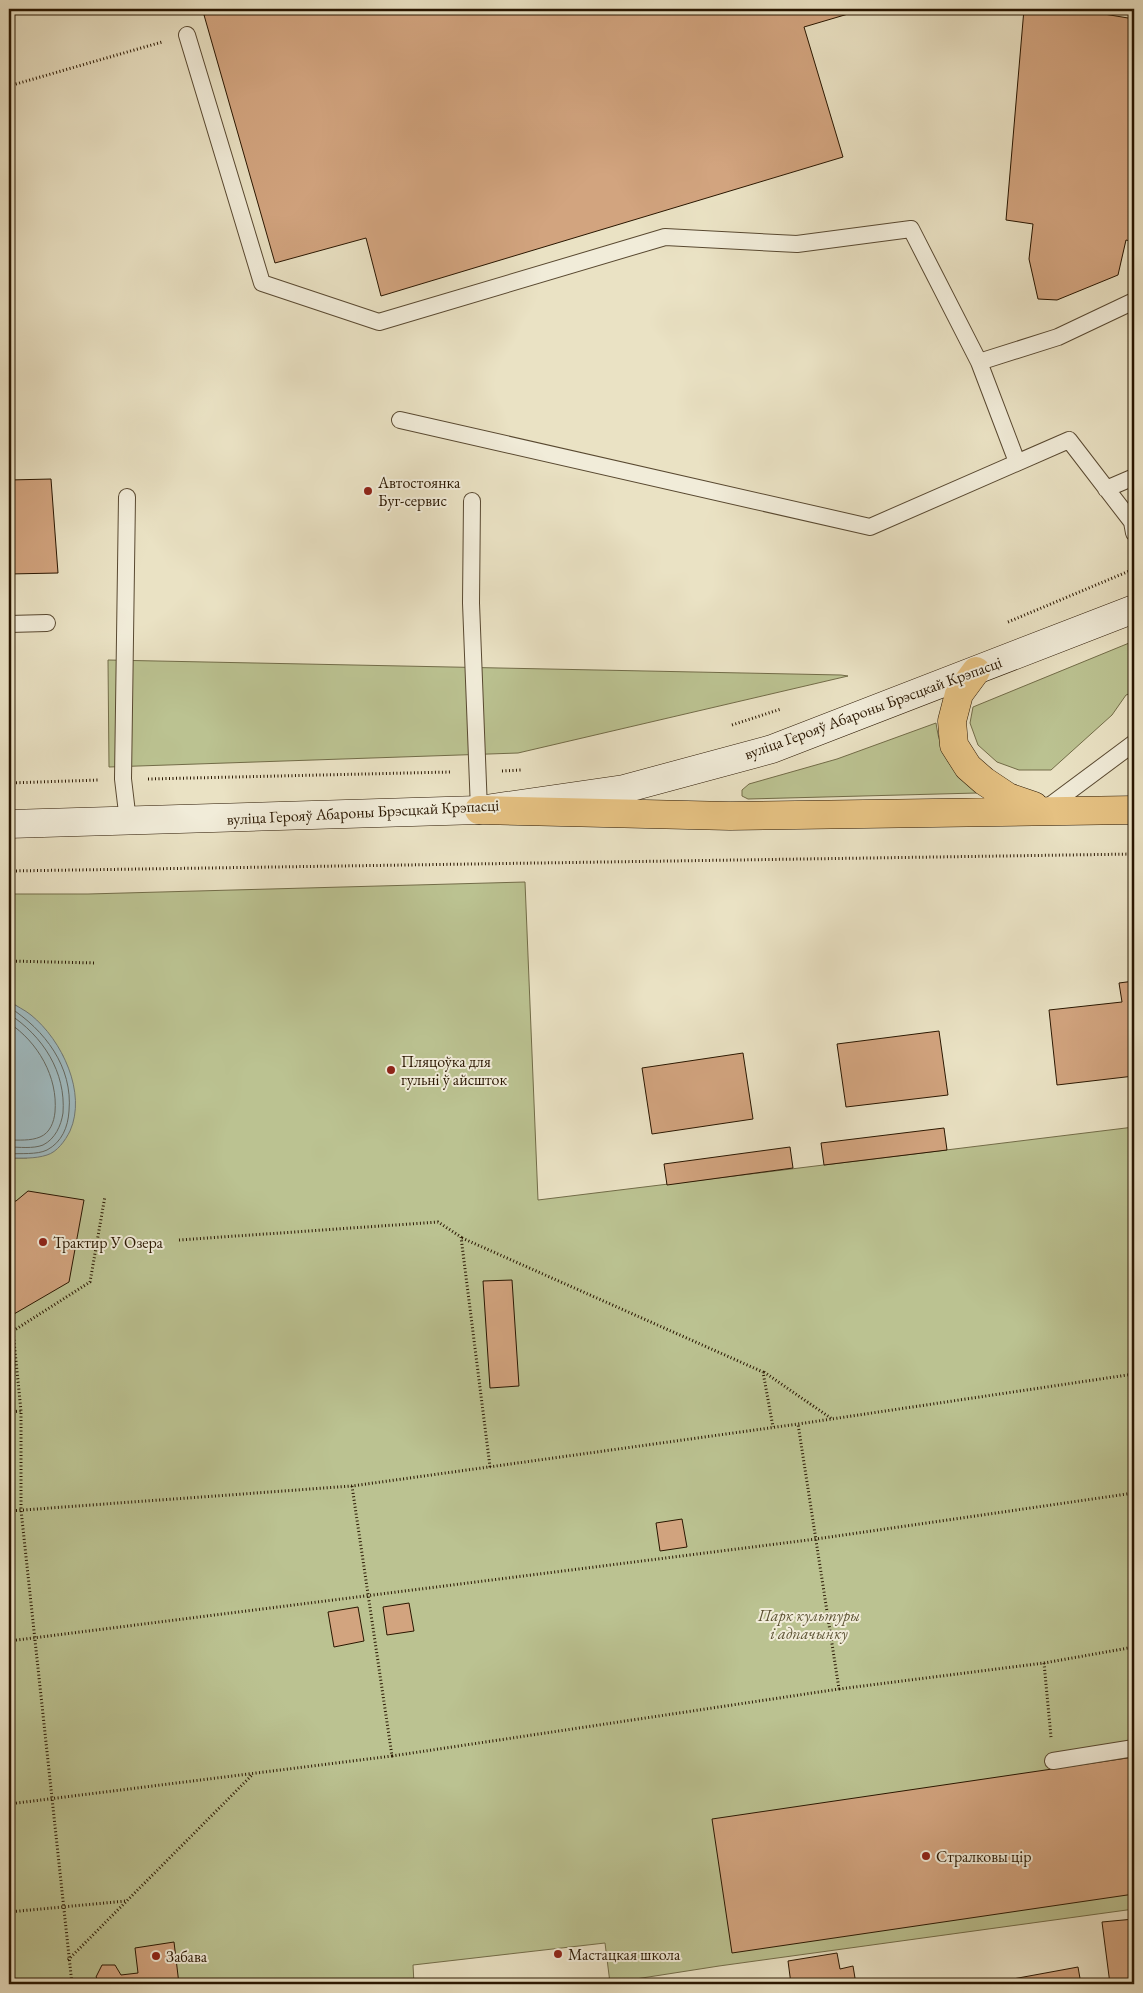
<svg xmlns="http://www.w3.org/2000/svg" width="1143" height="1993" font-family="'EB Garamond',serif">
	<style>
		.green { fill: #bbc291; stroke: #726c48 }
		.water { fill: #9fbac0; stroke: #707873 }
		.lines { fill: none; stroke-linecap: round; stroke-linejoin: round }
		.shore { stroke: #646860; stroke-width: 1 }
		.building { fill: #d2a47f; stroke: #291600 }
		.service-casing { stroke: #594931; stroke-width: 18 }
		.secondary-casing { stroke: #291600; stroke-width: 29 }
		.primary-casing { stroke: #291600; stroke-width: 29 }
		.path { stroke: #291600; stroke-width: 3; stroke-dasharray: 1 2.5; stroke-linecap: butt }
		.service { stroke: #f1ecd9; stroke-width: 16 }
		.secondary { stroke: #f1ecd9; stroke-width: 28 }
		.primary { stroke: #e5c182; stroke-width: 28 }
		.poi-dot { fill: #8f2418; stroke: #f1ecd9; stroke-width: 2 }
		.labels { text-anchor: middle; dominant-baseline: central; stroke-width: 4; stroke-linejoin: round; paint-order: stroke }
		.poi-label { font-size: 16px; fill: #291600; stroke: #f1ecd9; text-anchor: start }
		.street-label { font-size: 16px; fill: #291600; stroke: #f1ecd9 }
		.park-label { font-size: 16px; font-style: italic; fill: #5c5233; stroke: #f1ecd9 }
	</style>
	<rect width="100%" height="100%" fill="#eae2c4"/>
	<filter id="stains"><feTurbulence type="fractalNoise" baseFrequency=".004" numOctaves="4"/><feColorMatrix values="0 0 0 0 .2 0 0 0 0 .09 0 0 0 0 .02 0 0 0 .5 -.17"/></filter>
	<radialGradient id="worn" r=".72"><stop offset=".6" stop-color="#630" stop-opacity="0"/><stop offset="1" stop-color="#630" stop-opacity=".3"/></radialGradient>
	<path class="green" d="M1134,641v51l-8,3 -14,20 -61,55h-32l-22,-8 -19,-17 -8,-22 3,-16z
		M108,660l733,15 7,1 -330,77 -409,14z
		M936,723c5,34 15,47 41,70l-229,6 -6,-3v-6l7,-6 88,-25z
		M525,882l13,318 596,-73v782l-415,57 -109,17 -5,-40 -192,22 1,19h-405v-826h18l36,-102c-17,-25 -29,-39 -54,-55v-107h79z"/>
	<path class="water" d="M9,1001c7,5 16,9 22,14 31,25 56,78 39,116 -5,10 -13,21 -23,24 -12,4 -26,3 -38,3z"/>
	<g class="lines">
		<path class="shore" d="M9,1007c36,23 64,60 60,104 -1,16 -7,31 -22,39 -10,5 -27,3 -38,4
			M9,1014c34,22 57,58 54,99 -2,13 -8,26 -20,32 -10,4 -24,2 -34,2
			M9,1023c29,19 49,54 46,89 -1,10 -5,21 -15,25 -9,4 -22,3 -31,3"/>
	</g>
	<path class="building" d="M224,9h641l-61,18 39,130 -462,139 -15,-58 -91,25 -71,-248z
		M1024,9h50l60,10v223l-8,-2 -8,35 -61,25 -19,-1 -9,-40 4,-35 -27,-4z
		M51,479l7,94 -49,1v-94z
		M1134,981v95l-77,9 -8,-75 73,-8 -3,-19z
		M939,1031l9,64 -102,12 -9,-63z
		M743,1053l10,66 -101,15 -10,-66z
		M944,1128l3,22 -123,15 -3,-22z
		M790,1147l3,21 -126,17 -3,-21z
		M28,1191l56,9 -15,82 -55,32 -5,-4v-108l7,-1z
		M512,1280l7,106 -29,2 -7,-107z
		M682,1519l5,28 -27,4 -4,-28z
		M409,1603l5,28 -27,4 -4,-28z
		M358,1607l6,34 -30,6 -6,-35z
		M1134,1757v137l-402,59 -20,-134z
		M1134,1919v62l-24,3 -8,-62z
		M174,1942l5,42h-78l-5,-7 6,-12h13l6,10 17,-2 -3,-25z
		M837,1953l3,16 13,-3 3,18h-65l-3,-23z
		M1078,1967l3,17h-79v-3z"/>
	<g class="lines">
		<g class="service-casing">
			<path id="service" d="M187,35l75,248 117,39 286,-85 132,7 114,-15 68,133 38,100
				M979,362l79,-25 76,-36
				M400,420l470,107 199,-87 63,82 2,11
				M1106,489l28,-12
				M127,497l-4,282 5,42
				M472,501l-1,102 8,207
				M9,624l38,-1
				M1044,810l90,-67
				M1053,1761l81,-13"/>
		</g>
		<g class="secondary-casing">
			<path id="secondary" d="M9,824l470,-14 145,-21 148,-40 362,-140"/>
		</g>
		<g class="primary-casing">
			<path id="primary" d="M976,671l-17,23 -7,27 2,24 14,22 16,14 24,16 26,9
				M479,810l251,6 404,-6"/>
		</g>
		<path class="path" d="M9,86l153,-44
			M1008,622l126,-53
			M732,725l49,-16
			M502,771l19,-1
			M148,779l303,-7
			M9,783l90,-3
			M9,871l1125,-17
			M9,961l87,2
			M462,1238l301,134 10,55
			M179,1240l259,-18 23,15 29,230
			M9,1328l4,3 8,80v99l51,474
			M13,1331l77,-49 15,-86
			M764,1372l68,47
			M9,1412l12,-1
			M9,1511l343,-25 446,-62 336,-50
			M9,1641l807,-102 318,-46
			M1044,1663l7,74
			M839,1689l205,-26 90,-16
			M392,1756l447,-67 -41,-265
			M9,1804l383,-48 -40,-270
			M9,1912l117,-11
			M68,1960l184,-185"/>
		<use href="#service" class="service"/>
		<use href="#secondary" class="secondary"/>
		<use href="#primary" class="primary"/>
	</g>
	<g class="poi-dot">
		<circle cx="368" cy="491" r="5"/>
		<circle cx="391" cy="1070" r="5"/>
		<circle cx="43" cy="1242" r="5"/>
		<circle cx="926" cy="1856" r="5"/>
		<circle cx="558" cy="1954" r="5"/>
		<circle cx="156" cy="1956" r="5"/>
	</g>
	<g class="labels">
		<g class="poi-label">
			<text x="378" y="482">Автостоянка<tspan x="378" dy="18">Буг-сервис</tspan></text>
			<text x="401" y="1061">Пляцоўка для<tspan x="401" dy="18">гульні ў айсшток</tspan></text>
			<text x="53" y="1242">Трактир У Озера</text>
			<text x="936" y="1856">Стралковы цір</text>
			<text x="568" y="1954">Мастацкая школа</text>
			<text x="166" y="1956">Забава</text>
		</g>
		<g class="street-label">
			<text transform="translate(873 708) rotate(-20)">вуліца Герояў Абароны Брэсцкай Крэпасці</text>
			<text transform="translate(363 812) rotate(-3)">вуліца Герояў Абароны Брэсцкай Крэпасці</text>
		</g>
		<g class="park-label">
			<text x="809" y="1615">Парк культуры<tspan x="809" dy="18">і адпачынку</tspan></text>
		</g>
	</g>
	<rect width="1143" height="1993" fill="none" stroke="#eae2c4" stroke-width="30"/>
	<rect x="10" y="10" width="1123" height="1973" fill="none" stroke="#291600" stroke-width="2.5"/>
	<rect x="15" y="15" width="1113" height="1963" fill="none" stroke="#291600"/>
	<rect width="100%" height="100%" filter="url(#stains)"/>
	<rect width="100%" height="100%" fill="url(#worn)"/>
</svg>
